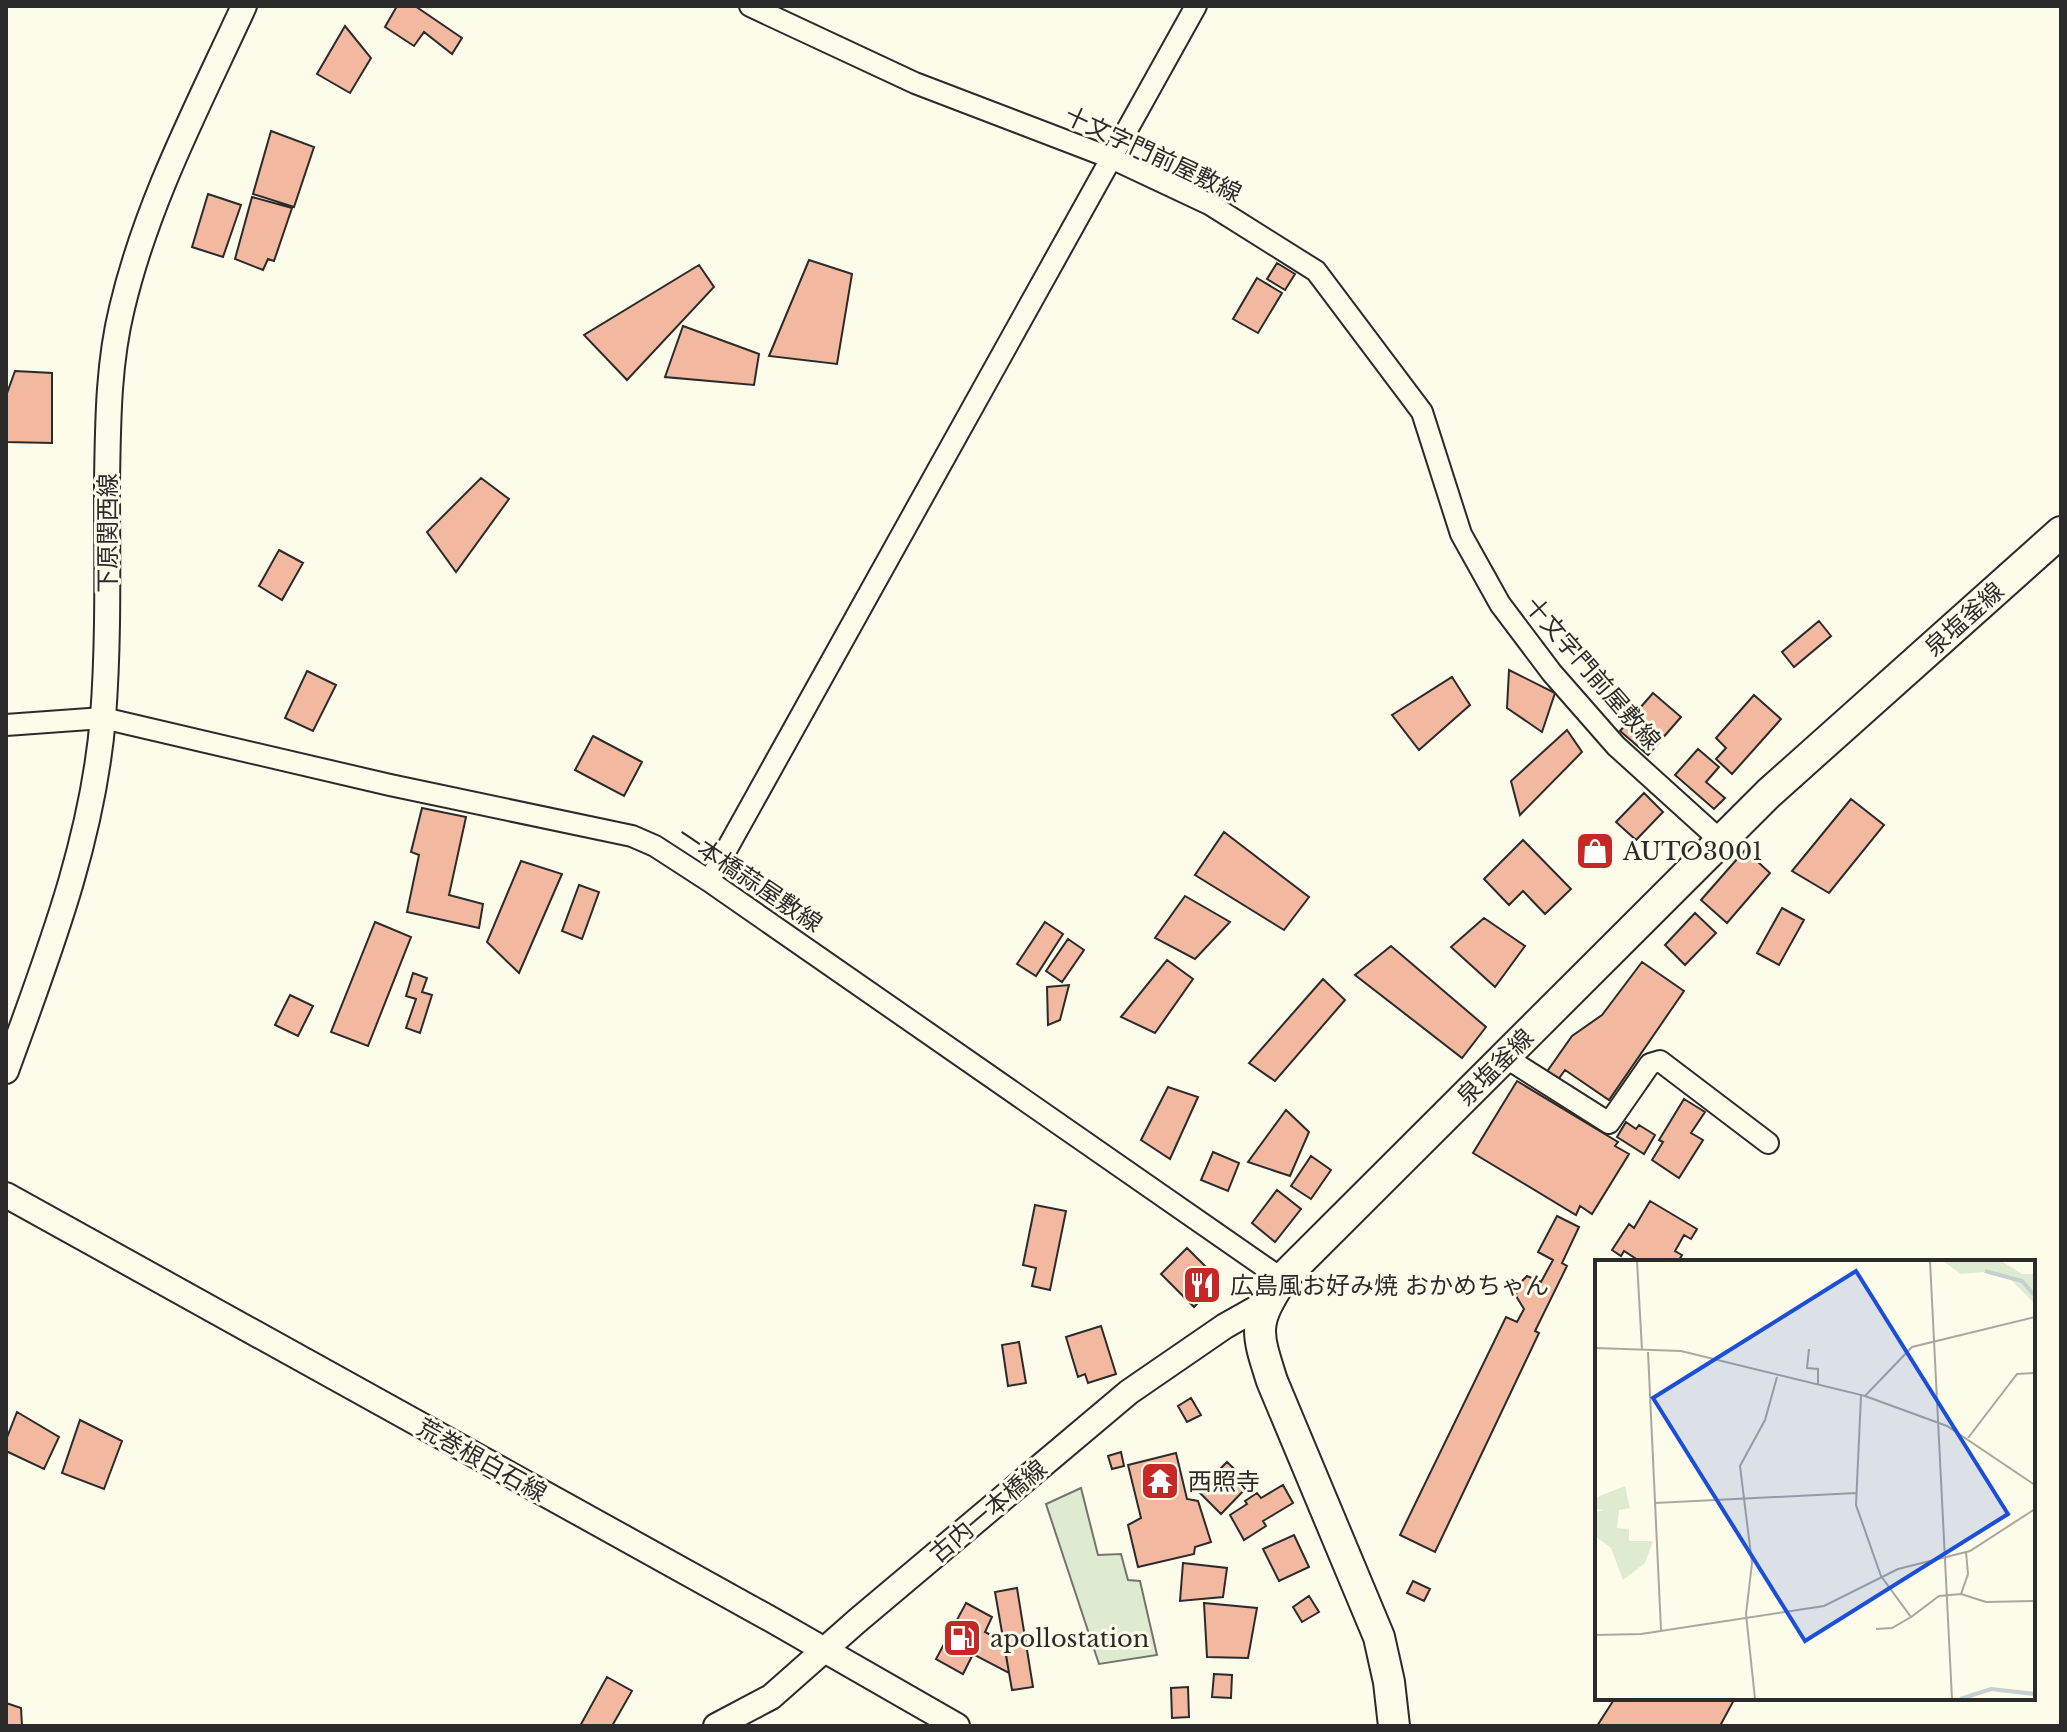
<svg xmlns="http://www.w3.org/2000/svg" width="2067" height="1732" font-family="'Libre Baskerville','Noto Sans JP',serif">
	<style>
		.green { fill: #deebd1; stroke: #74746e; stroke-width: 2 }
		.building { fill: #f2b8a0; stroke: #2b2b2b; stroke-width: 2 }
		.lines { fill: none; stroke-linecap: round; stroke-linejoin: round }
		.minor-casing { stroke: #2b2b2b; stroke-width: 24 }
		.tertiary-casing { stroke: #2b2b2b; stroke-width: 28 }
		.primary-casing { stroke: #2b2b2b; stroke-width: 34 }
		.minor { stroke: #fdfbea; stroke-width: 20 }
		.tertiary { stroke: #fdfbea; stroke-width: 24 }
		.primary { stroke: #fdfbea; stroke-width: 30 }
		.labels { text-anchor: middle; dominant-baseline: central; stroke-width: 6; stroke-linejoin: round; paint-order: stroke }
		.street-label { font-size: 24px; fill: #2b2b2b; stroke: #fdfbea }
		.poi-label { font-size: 24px; fill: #2b2b2b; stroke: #fdfbea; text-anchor: start }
		.inset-river { fill: none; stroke: #c7d0d0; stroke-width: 4 }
		.inset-road { fill: none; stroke: #a9a89e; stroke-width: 2 }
		.view { fill: #1d4ed8; fill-opacity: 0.15; stroke: #1d4ed8; stroke-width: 4 }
		.inset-edge { fill: none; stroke: #2b2b2b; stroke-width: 4 }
	</style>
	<rect width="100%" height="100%" fill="#fdfbea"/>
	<path class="green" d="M1081,1488l17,67 23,-1 7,26 12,1 17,74 -58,9 -53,-160z"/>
	<path class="building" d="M397,6h18l47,32 -10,16 -28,-22 -10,14 -29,-19z
		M345,26l26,32 -21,35 -33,-19z
		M271,131l43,16 -20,60 -41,-13z
		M208,194l33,11 -18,52 -31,-10z
		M252,197l40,11 -18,53 -6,-2 -5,11 -28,-11z
		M809,260l43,14 -15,90 -68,-8z
		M1277,263l18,11 -10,16 -18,-11z
		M699,265l15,22 -87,93 -43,-45z
		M1257,278l25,15 -24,40 -25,-14z
		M683,326l76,28 -5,31 -89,-8z
		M15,371l37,2v70l-46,-1v-46z
		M481,478l28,21 -53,73 -29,-40z
		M279,550l24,13 -21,37 -23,-14z
		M1819,621l12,15 -37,31 -12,-15z
		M1509,670l46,23 -13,39 -35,-24z
		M307,671l29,14 -23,46 -28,-13z
		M1452,677l18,28 -51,45 -27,-35z
		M1653,693l28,24 -33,38 -28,-24z
		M1754,695l27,24 -49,55 -16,-15 10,-11 -10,-10z
		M1567,730l15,22 -62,63 -9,-34z
		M593,736l49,26 -18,34 -49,-26z
		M1698,749l21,18 -13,15 19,16 -11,11 -39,-34z
		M1644,793l19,19 -27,28 -20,-18z
		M1851,799l33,26 -55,68 -37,-22z
		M422,808l44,9 -17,78 34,9 -4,24 -72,-16 12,-57 -8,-3z
		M1224,832l85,65 -25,33 -89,-55z
		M1523,840l48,49 -26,25 -22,-23 -14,14 -25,-26z
		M1745,850l25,23 -43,50 -26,-23z
		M521,861l41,13 -43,99 -32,-31z
		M579,885l20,7 -17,47 -20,-8z
		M1185,896l45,26 -35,37 -40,-21z
		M1782,908l22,12 -25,45 -22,-12z
		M1695,913l21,20 -31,32 -20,-20z
		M1484,918l41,28 -30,41 -44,-40z
		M375,922l36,15 -43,109 -37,-14z
		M1045,922l18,12 -27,42 -19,-12z
		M1068,939l16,11 -22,32 -16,-11z
		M1391,946l95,81 -24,31 -107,-83z
		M1167,960l26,19 -38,54 -34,-16z
		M1642,962l42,29 -75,109 -44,-30 -8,11 -11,-8 26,-37 30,-21z
		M413,973l14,5 -5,14 10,3 -12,38 -14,-5 10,-29 -10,-3z
		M1323,979l22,21 -70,81 -26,-18z
		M1069,985l-9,35 -12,5 -1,-38z
		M290,995l23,11 -15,30 -23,-11z
		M1517,1081l101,61 -3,4 14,8 -37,60 -12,-8 -4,9 -103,-62z
		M1168,1087l30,10 -28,62 -29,-19z
		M1684,1099l21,13 -14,21 12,7 -24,38 -27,-18 11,-18 -4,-2z
		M1286,1110l23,22 -19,44 -42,-14z
		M1626,1122l10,7 3,-4 16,10 -11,19 -27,-17z
		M1213,1152l26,11 -11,28 -27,-11z
		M1311,1156l20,14 -20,29 -20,-13z
		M1277,1190l24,19 -26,33 -23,-19z
		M1650,1201l47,28 -6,10 -7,-4 -9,16 7,4 -4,7h-37l-17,-11 -3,5 -9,-6 17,-26 5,4z
		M1035,1205l31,6 -16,79 -18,-4 4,-18 -13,-3z
		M1557,1216l22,11 -17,36 5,3 -32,65 4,2 -104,219 -35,-17 106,-218 11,5 7,-13 -8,-13 1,-10 10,-10 14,6 12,-22 -15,-8z
		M1187,1248l18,18 -7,7 14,16 -18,18 -33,-33z
		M1101,1326l15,48 -28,9 -3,-9 -7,3 -12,-40z
		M1019,1342l7,41 -18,3 -6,-41z
		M1191,1398l10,17 -14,7 -9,-16z
		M17,1412l42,25 -15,32 -38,-18v-11z
		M80,1420l42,21 -18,48 -42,-16z
		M1121,1452l3,14 -12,3 -4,-13z
		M1176,1453l11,46 11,2 13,41 -16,5 -1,7 -56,13 -10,-42 13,-7 -13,-53z
		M1227,1462l23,22 -29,30 -23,-23z
		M1283,1485l10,18 -30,18 3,5 -22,14 -14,-25 17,-11 -2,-3 12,-8 4,5z
		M1294,1535l15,32 -30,14 -16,-32z
		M1183,1563l44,5 -4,29 -43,4z
		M1413,1581l17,8 -6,12 -17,-8z
		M1017,1588l16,99 -21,3 -17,-98z
		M1309,1596l10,16 -17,10 -9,-15z
		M966,1603l26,14 -7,15 19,10 5,31 -36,-19 -10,20 -27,-15z
		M1204,1603l53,5 -9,50 -41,-1z
		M1214,1674l18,1 -1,23 -19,-1z
		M607,1677l25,14 -20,35h-32z
		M1188,1687l1,30 -17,1 -1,-30z
		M1615,1698h120l-15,28h-123z
		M6,1703l15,5 1,18h-16z"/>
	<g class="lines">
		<g class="minor-casing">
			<path id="minor" d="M750,6l165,77 196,75 100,47 105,66 106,141 39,122 39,70 52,69 64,73 105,95
				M6,725l97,-7 287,67 242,51 23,10 54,35 573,398
				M709,881l487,-875
				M1505,1057l104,66 41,-59 10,-3 108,82"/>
		</g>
		<g class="tertiary-casing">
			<path id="tertiary" d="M6,1071c42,-116 87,-230 97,-354 6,-78 4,-157 4,-235 1,-59 1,-117 15,-174 25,-106 77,-204 122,-302
				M6,1195l768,426 183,105
				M716,1726l55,-29 86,-76 272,-229 96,-66 41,-23"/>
		</g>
		<g class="primary-casing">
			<path id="primary" d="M1394,1726l-5,-44 -10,-45 -107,-256c-16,-50 -19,-57 10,-102l487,-486 292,-261"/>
		</g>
		<use href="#minor" class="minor"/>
		<use href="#tertiary" class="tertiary"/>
		<use href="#primary" class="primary"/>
	</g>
	<defs>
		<g id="shop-square" transform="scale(2)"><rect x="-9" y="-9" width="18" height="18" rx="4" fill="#c62828" stroke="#fdfbea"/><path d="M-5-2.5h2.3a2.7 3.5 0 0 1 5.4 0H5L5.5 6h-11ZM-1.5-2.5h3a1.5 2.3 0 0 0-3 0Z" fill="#fff"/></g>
		<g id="restaurant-square" transform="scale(2)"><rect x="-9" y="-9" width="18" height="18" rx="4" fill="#c62828" stroke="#fdfbea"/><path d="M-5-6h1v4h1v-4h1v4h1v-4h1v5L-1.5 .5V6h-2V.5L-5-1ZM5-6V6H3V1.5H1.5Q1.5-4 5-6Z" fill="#fff"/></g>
		<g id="temple-square" transform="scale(2)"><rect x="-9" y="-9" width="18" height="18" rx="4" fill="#c62828" stroke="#fdfbea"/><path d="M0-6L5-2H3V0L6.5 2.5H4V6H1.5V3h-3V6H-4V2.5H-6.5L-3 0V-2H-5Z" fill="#fff"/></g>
		<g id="fuel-square" transform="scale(2)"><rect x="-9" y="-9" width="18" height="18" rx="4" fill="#c62828" stroke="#fdfbea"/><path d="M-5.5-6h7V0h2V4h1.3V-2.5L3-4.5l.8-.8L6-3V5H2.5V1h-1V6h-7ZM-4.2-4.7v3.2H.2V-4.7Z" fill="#fff"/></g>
	</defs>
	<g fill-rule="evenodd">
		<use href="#shop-square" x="1595" y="851"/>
		<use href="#restaurant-square" x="1202" y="1285"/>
		<use href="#temple-square" x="1160" y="1481"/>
		<use href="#fuel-square" x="962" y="1638"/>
	</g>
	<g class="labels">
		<g class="street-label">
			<text transform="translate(1153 154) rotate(25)">十文字門前屋敷線</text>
			<text transform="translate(107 533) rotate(-90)">下原関西線</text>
			<text transform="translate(1964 619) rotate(-42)">泉塩釜線</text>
			<text transform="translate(1593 673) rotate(49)">十文字門前屋敷線</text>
			<text transform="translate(750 879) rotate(34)">一本橋蒜屋敷線</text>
			<text transform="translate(1495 1067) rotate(-45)">泉塩釜線</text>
			<text transform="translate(482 1460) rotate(29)">荒巻根白石線</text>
			<text transform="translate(988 1511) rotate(-40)">古内一本橋線</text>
		</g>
		<g class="poi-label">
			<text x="1623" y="851">AUTO3001</text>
			<text x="1230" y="1285">広島風お好み焼 おかめちゃん</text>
			<text x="1188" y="1481">西照寺</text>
			<text x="990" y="1638">apollostation</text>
		</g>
	</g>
	<g transform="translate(1595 1260)">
		<rect width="440" height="440" fill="#fdfbea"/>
		<path d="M348,1h58l21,13h13v30l-24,-24 -27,-8 -23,2zM30,226l5,22 -11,2 -2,18 12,1v12h24l-8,22 -22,17 -12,-32 -16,-12v-24l9,-2 -9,-1v-11z" fill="#deebd1"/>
		<path class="inset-river" d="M390,11l37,10 13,15M365,439l31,-10 44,5"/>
		<path class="inset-road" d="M42,1l5,89M335,1l22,438M0,88l86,3 184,45 47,-49 123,-30M214,89l-2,19 11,1v15M53,92l13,278M266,136l-5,109 25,71 30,41 28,-21 22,-2 7,-20 -2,-22M270,136l82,30 88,59M373,178l49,-64 18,-1M60,243l201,-10M366,334l25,8 49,-1M281,369l16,-1 19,-11M0,375l46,-1 183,-28 74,-37 72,-18 65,-42M160,439l-9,-85 6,-51 -12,-97 25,-46 12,-43"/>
		<path class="view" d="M261,11l152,243 -203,127 -152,-243z"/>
		<rect width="440" height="440" class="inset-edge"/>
	</g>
	<rect width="2067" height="1732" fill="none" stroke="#2b2b2b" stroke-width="16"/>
</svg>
